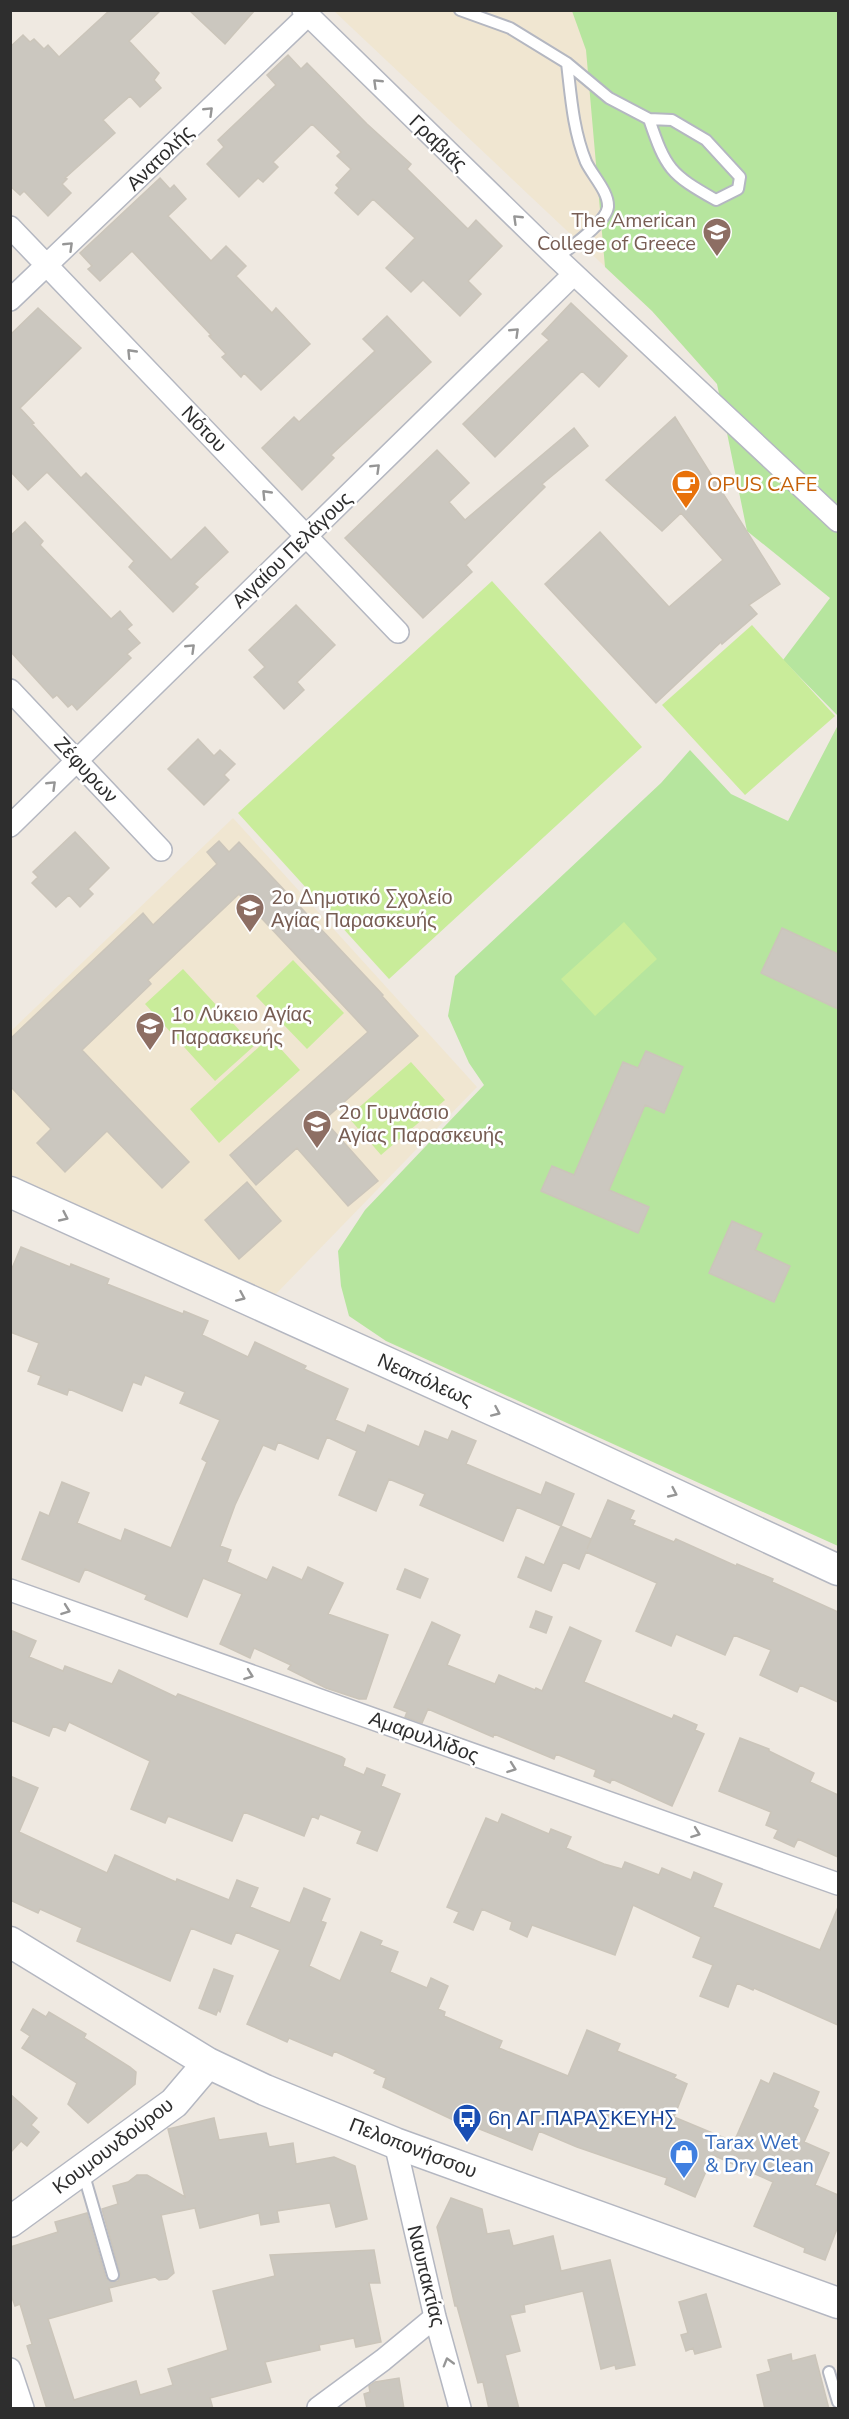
<svg xmlns="http://www.w3.org/2000/svg" width="849" height="2419" font-family="'Nunito Sans',sans-serif">
	<style>
		.education { fill: #f0e6d1 }
		.green { fill: #b6e59e }
		.pitch { fill: #c9ec9a }
		.building { fill: #cbc7bf; stroke: #cbc5ba; stroke-width: 1.5 }
		.lines { fill: none; stroke-linecap: round; stroke-linejoin: round }
		.lane-casing { stroke: #b4b7c1; stroke-width: 14 }
		.street-casing { stroke: #b4b7c1; stroke-width: 24 }
		.secondary-casing { stroke: #b4b7c1; stroke-width: 33 }
		.lane { stroke: #fff; stroke-width: 10 }
		.street { stroke: #fff; stroke-width: 21 }
		.secondary { stroke: #fff; stroke-width: 30 }
		.oneway { stroke: #969696 }
		.labels { text-anchor: middle; dominant-baseline: central; stroke-width: 5; stroke-linejoin: round; paint-order: stroke }
		.street-label { font-size: 20px; fill: #2e2e2e; stroke: #fff }
		.education-label { font-size: 20px; fill: #785e54; stroke: #fff; text-anchor: start }
		.food-label { font-size: 20px; fill: #c56008; stroke: #fff; text-anchor: start }
		.transit-label { font-size: 20px; fill: #164399; stroke: #fff; text-anchor: start }
		.shop-label { font-size: 20px; fill: #366cbe; stroke: #fff; text-anchor: start }
	</style>
	<rect width="100%" height="100%" fill="#efe9e1"/>
	<path class="education" d="M334,11h504l-121,373 -65,-73z
		M233,818l244,269 -205,211 -145,-71 -116,-50v-146z"/>
	<path class="green" d="M572,11h266v705l-55,-56 47,-62 -83,-67 -30,-147 -65,-73 -47,-44 -19,-217z
		M838,725v821l-452,-205 -37,-25 -8,-30 -3,-35 27,-41 119,-125 -15,-22 -21,-47 7,-40 206,-193 29,-33 41,44 57,27z"/>
	<path class="pitch" d="M492,581l150,166 -253,232 -151,-166z
		M752,625l83,91 -90,79 -83,-90z
		M624,922l33,37 -62,57 -34,-37z
		M293,960l51,53 -37,36 -51,-53z
		M183,969l71,77 -39,35 -70,-77z
		M270,1037l30,33 -81,73 -29,-34z
		M411,1062l34,38 -64,55 -33,-38z"/>
	<path class="building" d="M110,10h51l-32,31 30,32 -5,7 7,8 -21,19 -10,-11 -27,24 12,13 -50,45 2,1 -5,5 9,9 -23,23 -24,-25 -4,4 -10,-9v-139l13,-12 7,7 4,-3 10,10 4,-4 11,12z
		M189,10h66l-30,34z
		M288,55l13,14 6,-6 60,61 44,40 -4,5 61,60 8,-9 26,26 -34,35 13,13 -21,22 -37,-36 -12,12 -25,-24 29,-30 -42,-39 -15,16 -23,-22 4,-5 -3,-3 15,-16 -14,-13 4,-4 -29,-28 -39,38 5,5 -15,15 -5,-4 -19,19 -32,-33 17,-17 -6,-7 58,-55 -9,-10z
		M160,178l10,11 4,-4 12,14 -18,17 43,45 15,-15 20,20 -10,10 36,37 4,-5 34,36 -49,46 -17,-17 -3,4 -19,-20 4,-3 -17,-18 2,-1 -79,-84 -32,30 -12,-12 4,-3 -12,-13z
		M571,303l56,53 -28,31 -17,-16 -87,86 -32,-33 86,-84 -7,-6z
		M38,308l43,40 -61,60 14,15 -2,1 49,54 5,-5 85,87 34,-33 23,25 -34,32 4,3 -25,25 -44,-45 5,-6 -87,-89 -19,18 -18,-19v-136z
		M387,316l44,46 -100,93 3,3 -32,32 -40,-42 32,-31 5,5 76,-71 -12,-12z
		M675,417l105,167 -31,21 8,9 -35,30 -1,-2 -65,61 -111,-119 55,-52 69,75 54,-47 -42,-47 -19,18 -56,-51z
		M574,428l14,18 -46,38 3,3 -79,78 6,7 -49,46 -78,-80 92,-88 32,33 -20,19 16,18z
		M25,522l18,19 -3,4 71,74 9,-8 12,14 -5,4 13,14 -13,11 4,4 -54,52 -5,-6 -4,3 -11,-12 -4,3 -43,-47v-115z
		M296,605l39,40 -38,37 7,8 -20,19 -30,-32 11,-10 -16,-17z
		M198,739l16,17 6,-6 15,14 -11,11 5,5 -25,25 -36,-36z
		M75,832l34,36 -21,21 5,5 -13,13 -11,-12 -13,12 -24,-24 6,-6 -5,-5z
		M219,841l10,11 10,-10 144,153 -1,1 36,40 -94,84 54,61 -30,25 -51,-58 -41,37 -26,-30 138,-123 -129,-138 -91,86 3,4 -69,66 107,112 -27,26 -55,-57 -42,41 -28,-29 14,-14 -41,-43v-47l133,-126 10,12 64,-61 -10,-12z
		M782,928l56,26v55l-77,-36z
		M646,1051l37,16 -19,46 -19,-8 -36,85 40,17 -11,26 -97,-42 11,-25 22,9 49,-113 15,6z
		M247,1182l34,39 -42,38 -34,-39z
		M732,1221l30,13 -7,16 35,16 -16,36 -65,-29z
		M21,1247l49,20 1,-3 38,15 -2,5 76,30 1,-3 24,10 -6,14 46,22 7,-15 51,24 -2,3 44,20 -13,31 30,13 3,-8 51,22 6,-16 23,9 4,-9 24,10 -10,23 75,31 5,-13 28,12 -13,32 -44,-19 -14,34 -83,-36 5,-11 -36,-15 -13,32 -37,-16 18,-44 -30,-14 -9,22 -40,-17 -3,8 -12,-5 -28,60 -15,41 11,4 -4,12 40,18 6,-13 29,13 6,-13 35,16 -15,31 60,21 -22,64h-7l-33,-11 -38,-19 3,-4 -37,-17 -4,10 -30,-14 22,-50 -39,-16 -16,39 -42,-18 2,-4 -62,-26 -6,13 -57,-23 18,-47 9,4 13,-34 27,11 -12,30 44,18 4,-12 46,19 36,-86 -5,-3 18,-39 -40,-17 5,-11 -40,-17 -4,10 -8,-3 -11,29 -53,-22 -2,6 -29,-11 3,-8 -13,-5 11,-28 -29,-11v-59z
		M608,1500l26,11 -4,8 5,2 -2,4 41,17 2,-3 60,27 1,-2 36,15 -1,3 66,30v90l-38,-17 -3,7 -37,-17 11,-25 -37,-15 -9,20 -49,-21 -5,12 -35,-15 21,-48 -71,-31 -7,17 -16,-7 -12,29 -33,-14 8,-20 18,8 17,-39 30,13 -4,10z
		M405,1569l23,10 -8,19 -23,-9z
		M536,1611l16,6 -6,16 -16,-6z
		M432,1622l28,13 -13,30 48,19 4,-9 36,15 1,-2 6,3 28,-64 31,14 -17,41 88,37 2,-4 23,10 -2,5 9,4 -32,72 -60,-27 -2,4 -16,-7 2,-6 -40,-16 -2,5 -60,-25 -1,3 -65,-28 -6,14 -17,-6 2,-5 -13,-5z
		M10,1630l26,11 -7,16 34,14 2,-5 47,18 7,-14 57,27 2,-3 164,63 3,2 -2,7 21,9 3,-7 18,7 -4,11 19,8 -23,57 -20,-8 5,-12 -42,-17 -2,5 -6,-3 -8,20 -60,-24 -12,29 -64,-25 -3,7 -34,-14 19,-48 -81,-39 -4,9 -12,-5 -4,10 -39,-16z
		M740,1738l29,11v2l45,22 -4,9 28,13v62l-40,-18 -4,8 -20,-9 4,-8 -12,-5 5,-13 -52,-21z
		M10,1776l28,12 -19,44 88,41 8,-18 61,27 1,-3 52,21 8,-20 21,8 -8,19 40,16 14,-35 26,11 -9,22 5,2 -17,43 31,15 21,-49 21,9 -2,4 18,7 -8,20 37,16 4,-10 17,8 -10,23 7,3 -1,4 58,25 -3,7 69,28 19,-46 33,14 -3,7 59,24 -2,3 13,6 -13,33 60,25 27,-62 8,4 5,-11 45,19 -6,15 5,3 -14,32 25,11 -14,32 23,10v31l-13,34 -21,-8 1,-4 -51,-22 19,-44 -60,-27 -18,42 -30,-13 2,-6 -90,-31 -38,-16 -7,19 -65,-26 -1,2 -83,-39 3,-9 -12,-5 2,-3 -42,-19 -2,5 -43,-18 -2,4 -40,-18 33,-74 -44,-18 -5,12 -40,-16 -21,53 -93,-40 5,-13 -42,-19 -2,4 -28,-13z
		M502,1814l47,20 2,-5 20,8 -5,11 38,16 18,5 3,-7 34,13 3,-7 29,12 3,-8 28,12 -9,23 107,43 18,-43v118l-84,-37 -1,2 -16,-7 -9,24 -28,-11 13,-31 -20,-8 8,-20 -68,-32 -18,50 -83,-30 -5,12 -17,-8 2,-7 -30,-13 -9,21 -19,-8 5,-10 -12,-5 39,-89 12,5z
		M214,1969l19,7 -13,36 -2,-2 -2,5 -17,-7z
		M33,2009l13,8 3,-5 37,22 -2,4 46,29 6,5 -1,12 -47,39 -20,-19 9,-21 -55,-35 8,-12 -9,-6z
		M10,2094l27,24 -6,7 8,7 -12,14 -6,-5 -11,12z
		M214,2118l5,22 47,-7 3,14 24,-4 3,21 38,-7 21,9 12,53 -31,8 -6,-24 -53,8 2,11 -18,3 -2,-12 -59,15 -5,-20 -34,7 13,58 -7,6 -8,1 -4,-3 -46,11 3,13 -64,18 26,81 62,-19 4,14 33,-10 -5,-16 60,-19 -15,-59 62,-15 -5,-21 104,-5 6,33h-11l12,59 -25,5 -2,-9 -35,7 1,5 -55,12 6,20 -61,16 3,11h-166l-20,-63 5,-2 -12,-40 -5,2 -5,-14v-45l48,-15 -3,-10 32,-9 19,65 6,4 6,-1 2,-8 -18,-64 16,-5 -5,-18 15,-4 9,-7h10l38,22 -17,-68z
		M451,2198l31,11 5,25 22,-4 4,16 40,-10 8,35 49,-11 25,105 -19,4 -1,-4 -14,4 -18,-78 -59,14 1,7 -15,3 10,36 -15,4 14,54h-30l-6,-27 -5,1 -21,-77h-2l-18,-79z
		M706,2294l15,53 -26,7 -2,-6 -7,3 -5,-16 7,-2 -9,-31z
		M791,2354l1,7 23,-6 14,54h-64l-8,-34 14,-4 -3,-11z
		M399,2378l5,31h-37l-3,-15 6,-2 -1,-6 6,-4z"/>
	<g class="lines">
		<g class="lane-casing">
			<path id="lane" d="M460,10l50,18 57,35 42,35 40,21 23,1 34,20 34,37 -2,12 -22,11c-46,-26 -50,-31 -67,-81
				M557,258c12,-10 49,-35 51,-51 1,-15 -16,-32 -22,-45 -13,-32 -15,-65 -19,-99
				M83,2172l30,103
				M829,2372l9,30"/>
		</g>
		<g class="street-casing">
			<path id="street" d="M303,10l254,248 281,263
				M10,227l388,405
				M10,300l298,-285
				M10,690l151,160
				M10,826l564,-552
				M10,1590l828,294
				M395,2143l40,174 25,91
				M10,2369l13,39
				M318,2408l65,-48 52,-43"/>
		</g>
		<g class="secondary-casing">
			<path id="secondary" d="M10,1192l531,240 297,138
				M10,1942l198,121 57,27 130,53 443,160
				M10,2222l164,-119 34,-40"/>
		</g>
		<use href="#lane" class="lane"/>
		<use href="#street" class="street"/>
		<use href="#secondary" class="secondary"/>
	</g>
	<defs><path id="oneway-chevron" d="M-2-3.5L2.5 0L-2 3.5" fill="none" stroke-width="1.6" stroke-linecap="round" stroke-linejoin="round" transform="scale(1.5)"/></defs>
	<g class="oneway">
		<use href="#oneway-chevron" transform="translate(377 83) rotate(-136)"/>
		<use href="#oneway-chevron" transform="translate(209 111) rotate(-44)"/>
		<use href="#oneway-chevron" transform="translate(517 219) rotate(-136)"/>
		<use href="#oneway-chevron" transform="translate(69 246) rotate(-44)"/>
		<use href="#oneway-chevron" transform="translate(515 332) rotate(-44)"/>
		<use href="#oneway-chevron" transform="translate(131 353) rotate(-134)"/>
		<use href="#oneway-chevron" transform="translate(376 468) rotate(-44)"/>
		<use href="#oneway-chevron" transform="translate(266 494) rotate(-134)"/>
		<use href="#oneway-chevron" transform="translate(191 648) rotate(-44)"/>
		<use href="#oneway-chevron" transform="translate(52 785) rotate(-44)"/>
		<use href="#oneway-chevron" transform="translate(64 1217) rotate(25)"/>
		<use href="#oneway-chevron" transform="translate(241 1297) rotate(24)"/>
		<use href="#oneway-chevron" transform="translate(496 1412) rotate(24)"/>
		<use href="#oneway-chevron" transform="translate(673 1493) rotate(25)"/>
		<use href="#oneway-chevron" transform="translate(66 1610) rotate(20)"/>
		<use href="#oneway-chevron" transform="translate(249 1675) rotate(20)"/>
		<use href="#oneway-chevron" transform="translate(512 1768) rotate(20)"/>
		<use href="#oneway-chevron" transform="translate(696 1833) rotate(20)"/>
		<use href="#oneway-chevron" transform="translate(448 2362) rotate(-106)"/>
	</g>
	<defs>
		<g id="university-pin" transform="scale(1.5)"><path d="M0 17L-7.5 6A9.5 9.5 0 1 1 7.5 6Z" fill="#8d6e63" stroke="#fff"/><path d="M0-5L7-2L0 1L-7-2ZM-4 1L0 2.5L4 1V4Q0 6-4 4Z" fill="#fff"/></g>
		<g id="cafe-pin" transform="scale(1.5)"><path d="M0 17L-7.5 6A9.5 9.5 0 1 1 7.5 6Z" fill="#e8710a" stroke="#fff"/><path d="M-5.5-4.5H6V0H3Q3 3.5 0 3.5H-2.5Q-5.5 3.5-5.5 0ZM3-3.2v2h1.7v-2ZM-6 4.5H4V6H-6Z" fill="#fff"/></g>
		<g id="school-pin" transform="scale(1.5)"><path d="M0 17L-7.5 6A9.5 9.5 0 1 1 7.5 6Z" fill="#8d6e63" stroke="#fff"/><path d="M0-5L7-2L0 1L-7-2ZM-4 1L0 2.5L4 1V4Q0 6-4 4Z" fill="#fff"/></g>
		<g id="bus-pin" transform="scale(1.5)"><path d="M0 17L-7.5 6A9.5 9.5 0 1 1 7.5 6Z" fill="#1a4fb4" stroke="#fff"/><path d="M-5-6H5V4H4V6H2V4H-2V6H-4V4H-5ZM-3.5-4V0h7V-4ZM-3.5 1.2v1.5H-2V1.2ZM2 1.2v1.5H3.5V1.2Z" fill="#fff"/></g>
		<g id="shop-pin" transform="scale(1.5)"><path d="M0 17L-7.5 6A9.5 9.5 0 1 1 7.5 6Z" fill="#3f7fe0" stroke="#fff"/><path d="M-5-2.5h2.3a2.7 3.5 0 0 1 5.4 0H5L5.5 6h-11ZM-1.5-2.5h3a1.5 2.3 0 0 0-3 0Z" fill="#fff"/></g>
	</defs>
	<g fill-rule="evenodd">
		<use href="#university-pin" x="717" y="232"/>
		<use href="#cafe-pin" x="686" y="484"/>
		<use href="#school-pin" x="250" y="908"/>
		<use href="#school-pin" x="150" y="1026"/>
		<use href="#school-pin" x="317" y="1124"/>
		<use href="#bus-pin" x="467" y="2118"/>
		<use href="#shop-pin" x="684" y="2154"/>
	</g>
	<g class="labels">
		<g class="street-label">
			<text transform="translate(438 143) rotate(44)">Γραβιάς</text>
			<text transform="translate(160 158) rotate(-44)">Ανατολής</text>
			<text transform="translate(204 429) rotate(46)">Νότου</text>
			<text transform="translate(292 550) rotate(-44)">Αιγαίου Πελάγους</text>
			<text transform="translate(86 770) rotate(47)">Ζέφυρων</text>
			<text transform="translate(425 1380) rotate(24)">Νεαπόλεως</text>
			<text transform="translate(424 1737) rotate(20)">Αμαρυλλίδος</text>
			<text transform="translate(113 2146) rotate(-37)">Κουμουνδούρου</text>
			<text transform="translate(413 2148) rotate(21)">Πελοπονήσσου</text>
			<text transform="translate(426 2276) rotate(76)">Ναυπακτίας</text>
		</g>
		<g class="education-label">
			<text x="696" y="220" text-anchor="end">The American<tspan x="696" dy="23">College of Greece</tspan></text>
			<text x="271" y="897">2ο Δημοτικό Σχολείο<tspan x="271" dy="23">Αγίας Παρασκευής</tspan></text>
			<text x="171" y="1014">1ο Λύκειο Αγίας<tspan x="171" dy="23">Παρασκευής</tspan></text>
			<text x="338" y="1112">2ο Γυμνάσιο<tspan x="338" dy="23">Αγίας Παρασκευής</tspan></text>
		</g>
		<g class="food-label">
			<text x="707" y="484">OPUS CAFE</text>
		</g>
		<g class="transit-label">
			<text x="488" y="2118">6η ΑΓ.ΠΑΡΑΣΚΕΥΗΣ</text>
		</g>
		<g class="shop-label">
			<text x="705" y="2142">Tarax Wet<tspan x="705" dy="23">&amp; Dry Clean</tspan></text>
		</g>
	</g>
	<rect width="849" height="2419" fill="none" stroke="#2e2e2e" stroke-width="24"/>
</svg>
